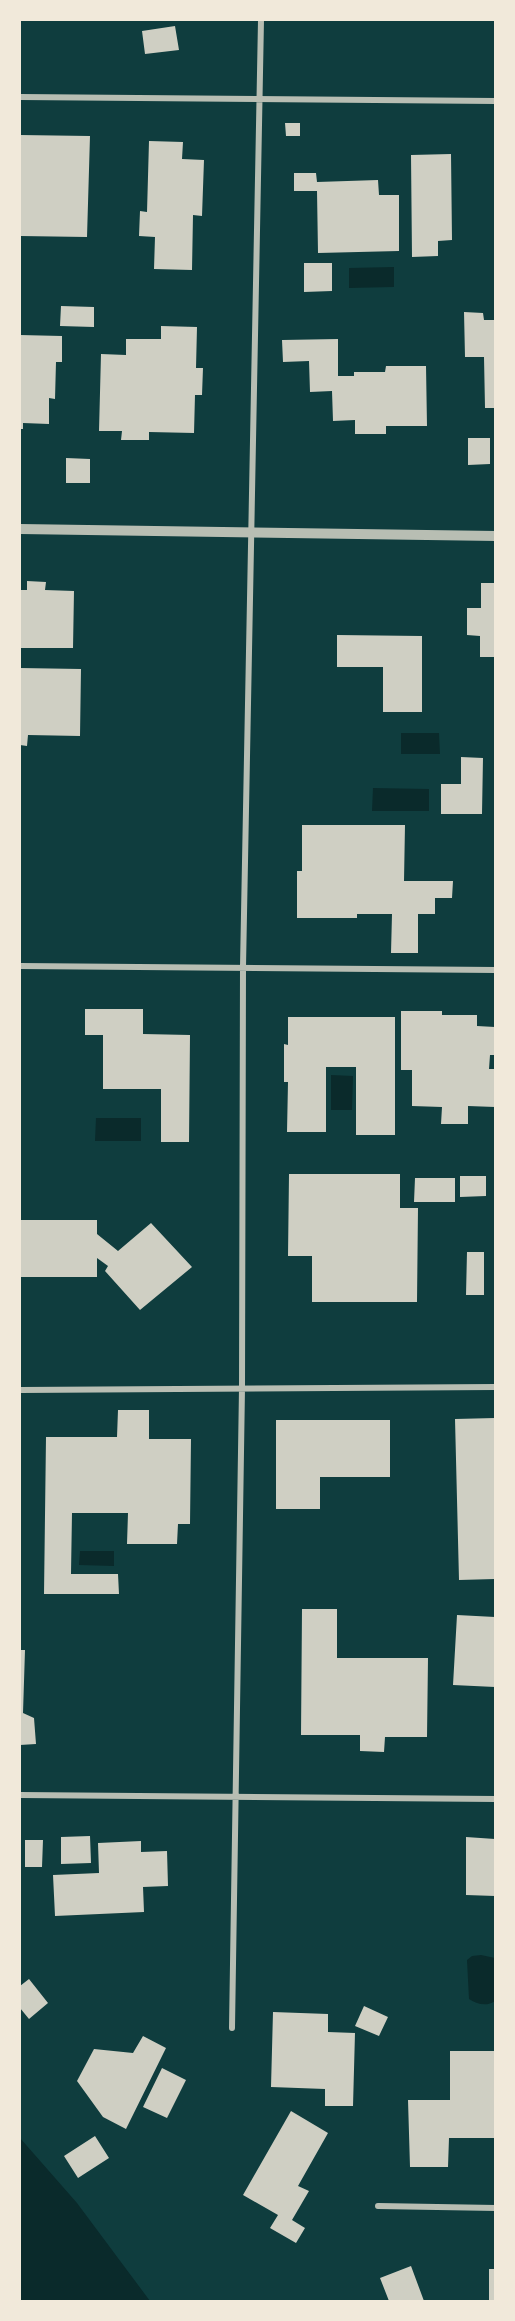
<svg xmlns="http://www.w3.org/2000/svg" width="515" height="2321" font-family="'DejaVu Sans',sans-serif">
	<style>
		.water { fill: #0a2a2b }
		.building { fill: #cfcfc3 }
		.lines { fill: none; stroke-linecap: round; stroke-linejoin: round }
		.minor { stroke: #b8beb3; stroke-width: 6 }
		.tertiary { stroke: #b8beb3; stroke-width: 10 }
	</style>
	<rect width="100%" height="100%" fill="#0f3d3e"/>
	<path class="water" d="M394,267v20l-45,1v-20z
		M401,733h38l1,21h-39z
		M373,788l56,1v22h-57z
		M331,1075l22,1 -1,34h-21z
		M96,1118h45v23h-46z
		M80,1551h34v15l-35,-1z
		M481,1955l14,3v43c-8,6 -19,3 -26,-2l-2,-39 5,-4z
		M20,2138l57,65 73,98h-130z"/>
	<path class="building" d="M175,26l4,24 -34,4 -3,-23z
		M285,123h15v13h-14z
		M20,135l70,1 -3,101 -67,-1z
		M149,141l34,1 -1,17 22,1 -2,56 -9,-1 -1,55 -38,-1 1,-32 -16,-1 1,-25 7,1z
		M451,154l1,86 -14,1v15l-26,1 -1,-102z
		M294,173h22l1,9 61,-2 1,15h20v56l-81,2 -1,-62h-23z
		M304,263h28v28l-28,1z
		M61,306l33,1v20l-34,-1z
		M464,312l19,1 1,7h11v88h-10l-1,-51h-19z
		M161,326l36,1 -1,41h7l-1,27h-7l-1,38 -45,-1v8h-28l1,-9h-23l2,-77 25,1v-16h35z
		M20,335l42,1v26h-6l-1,37 -6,-1v26l-26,-1v6h-3z
		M338,339v37h16v-4h31l1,-6h40l1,60h-41v8h-31v-14l-22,1 -1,-30 -22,1 -1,-31 -26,1 -1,-22z
		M468,438h22v26l-22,1z
		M66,458l24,1v24h-24z
		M27,581l19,1 -1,8 29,1 -1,57h-53v-58h7z
		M481,583h14v74h-15v-21l-13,-1v-27h14z
		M337,635l85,1v76h-39v-45h-46z
		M20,668l61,1 -1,67 -52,-1 -1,11 -7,-1z
		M461,757l22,1 -1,56h-41v-30h20z
		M302,825h103l-1,56h49l-1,17h-17v16h-17v39h-27l1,-39h-35v4h-60v-47h5z
		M85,1009h58v25l47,1 -1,107h-28v-53h-58v-54h-18z
		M401,1011h41v4h35v11l18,1v28h-5l-1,14h6v38l-27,-1v18h-27l1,-17 -30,-1v-36h-11z
		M288,1017h107v118h-39v-68h-30v65h-39l1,-50h-4v-38l4,1z
		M289,1174h111v34h18l-1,94h-105v-46h-24z
		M460,1176h26v20l-26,1z
		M415,1178h40v24h-41z
		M20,1220h77v14l21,17 33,-28 41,44 -52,43 -35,-39 3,-5 -11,-8v19h-77z
		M467,1252h17v43h-18z
		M118,1410h31v29h42l-1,85h-12l-1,20h-50l1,-31h-56l-1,61h47l1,20h-75l2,-157h71z
		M495,1418v161l-36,1 -4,-161z
		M276,1420h114v57h-70v32h-44z
		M302,1609h35v49h91l-1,79h-42l-1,15 -24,-1v-16h-59z
		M457,1615l38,2v70l-42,-2z
		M20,1650h5l-2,63 11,5 2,26 -16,1z
		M90,1836l1,27 -30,1v-27z
		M466,1837l29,2v57l-29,-1z
		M25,1840h18l-1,27h-17z
		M141,1841v11l26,-1 1,35 -25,1 1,25 -89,4 -2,-41 46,-2 -1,-30z
		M29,1979l19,24 -19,16 -9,-11v-22z
		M364,2006l24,11 -9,19 -24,-10z
		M273,2012l55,2v18l27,1 -2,73h-28v-17l-54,-2z
		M143,2036l23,12 -40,81 -23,-12 -26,-36 17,-32 39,4z
		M450,2051h44l1,87h-46l-1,29h-38l-2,-67h42z
		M162,2068l24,12 -19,38 -24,-11z
		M291,2111l37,22 -30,53 11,5 -17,29 13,8 -9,15 -26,-15 8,-13 -35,-20z
		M95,2136l14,22 -31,20 -14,-22z
		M411,2266l13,35h-35l-9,-23z
		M489,2269h6v32h-6z"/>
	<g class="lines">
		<path class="minor" d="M20,97l476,4
			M20,966l476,4
			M20,1390l476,-3
			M20,1795l476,4
			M232,2028l10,-640 1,-421 18,-947
			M378,2206l118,2"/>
		<path class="tertiary" d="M20,529l476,7"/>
	</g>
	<rect width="515" height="2321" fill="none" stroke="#f1e9da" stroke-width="42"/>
</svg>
